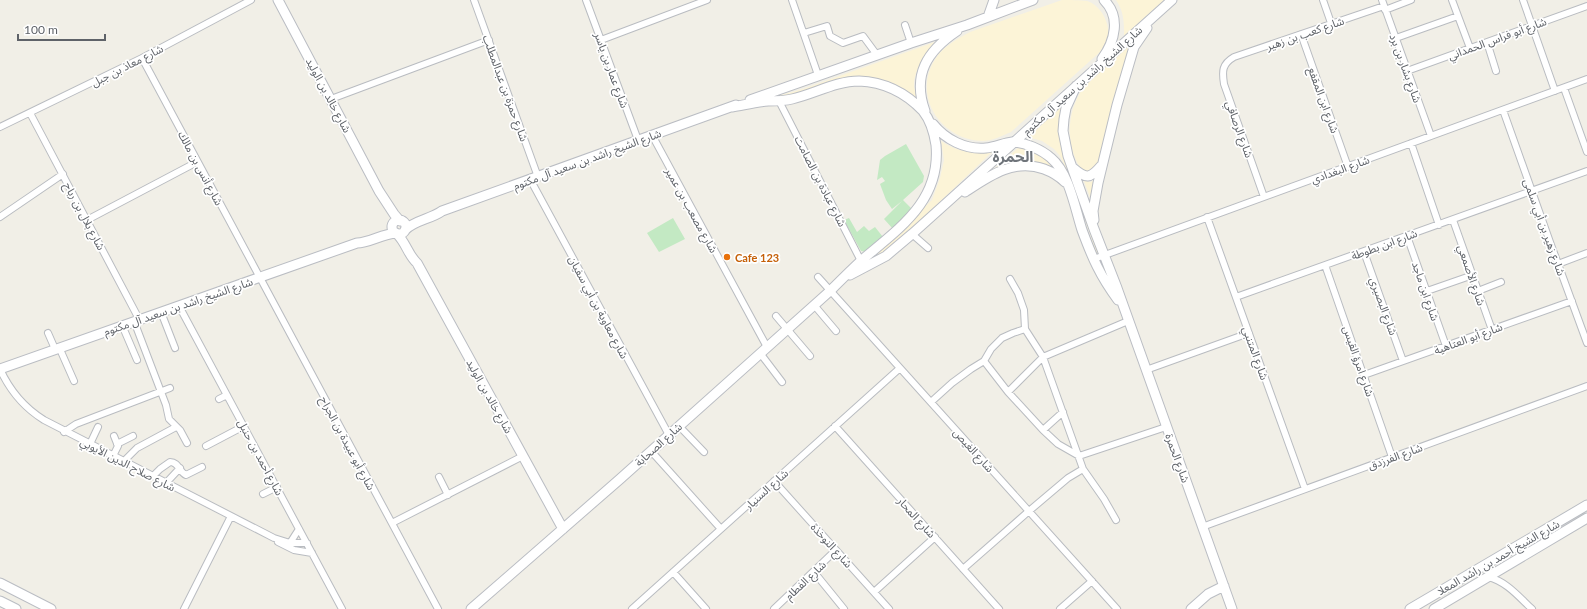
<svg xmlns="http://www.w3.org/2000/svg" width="1587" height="609" font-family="Lato,'Noto Sans Arabic',sans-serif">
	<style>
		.green { fill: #c3e9c3 }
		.sand { fill: #fcf4d7 }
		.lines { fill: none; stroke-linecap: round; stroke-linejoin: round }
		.street-casing { stroke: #b9bcc1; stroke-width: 8 }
		.secondary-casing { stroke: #babdc3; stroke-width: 11 }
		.street { stroke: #fff; stroke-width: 6 }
		.secondary { stroke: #fff; stroke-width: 9 }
		.food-dot { fill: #e8710a; stroke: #fff; stroke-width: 1.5 }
		.labels { text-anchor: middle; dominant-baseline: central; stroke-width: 3.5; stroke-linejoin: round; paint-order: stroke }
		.street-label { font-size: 11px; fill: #5e6268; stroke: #fff }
		.food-label { font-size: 11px; font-weight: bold; fill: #c56008; stroke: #fff; text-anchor: start }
		.district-label { font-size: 15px; font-weight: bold; fill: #6f747a; stroke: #fff }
	</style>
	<rect width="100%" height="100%" fill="#f1efe7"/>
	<path class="green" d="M906,144l18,32 -1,6 -20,18 10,10 -20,19 -9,-10 18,-18 -10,8 -6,-9 -6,-16 5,-3 -3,-4 -5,3 3,-20 5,-4z
		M673,218l12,21 -26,13 -12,-19z
		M849,218l8,14 7,-6 5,5 6,-4 8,10 -17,15 -5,-1 -17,-31z"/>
	<path class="sand" d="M1062,0c8,0 18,0 25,1 13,4 23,21 21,35 -1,6 -5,11 -8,16l-89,80c-9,4 -19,9 -29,9 -44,-2 -72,-49 -44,-86 8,-10 21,-17 32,-23z
		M1116,0h48l-40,36c0,-14 0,-24 -8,-36z
		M1133,41l-10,37 -5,8 -20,77 -7,10 -9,-2c-17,-25 -16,-58 1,-83z
		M935,42c-9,12 -22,29 -21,45 1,4 2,9 3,13l-52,-20 -85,20 -2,-4 25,-7z
		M1064,105l-3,12 40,136 -4,1 -29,-82 -8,-16 -6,-7 -12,-8 -14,-4z
		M941,141c17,11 33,14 52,10l-109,104 -17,7 65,-62 8,-22 4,-18z
		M1018,148c20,3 29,9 40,27l-37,-13 -15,3 -13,5z
		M1095,179l-4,21 -7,-19 7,1z"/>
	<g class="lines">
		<g class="street-casing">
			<path id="street" d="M474,0l64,177
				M586,0l52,140
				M792,0l26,75
				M1323,0l8,23
				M1382,0l49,136
				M1452,0l18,48
				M1523,0l32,91
				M1385,10l26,-10
				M905,25l6,18
				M804,33l23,-7 3,10 13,7 20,-7 14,19
				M1301,34l47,133
				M1396,38l62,-22
				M601,40l106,-40
				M1487,42l9,29
				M142,58l296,551
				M1407,71l180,-65
				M1564,88l23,64
				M331,99l158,-59
				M779,101l82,160
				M1503,110l47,132 37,101
				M30,113l109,206
				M0,127l142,-69 109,-58
				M652,135l115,212
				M1411,143l28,82
				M530,179l139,256
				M1264,197l-40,-113c-2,-13 -2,-20 10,-27l150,-51
				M0,217l63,-43
				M1207,217l98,272
				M87,220l110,-58
				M1453,220l39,110
				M912,234l16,14
				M1407,236l39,110
				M1364,252l39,109
				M1094,259l493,-180
				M1558,264l29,-11
				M1325,265l67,192
				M818,277l299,332
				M1010,279l8,14 6,17 1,19 18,28 40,112 21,30 12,21
				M1427,291l46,-16
				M1478,291l23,-9
				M1236,297l351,-126
				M814,305l22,26
				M179,306l163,303
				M161,312l14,36
				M776,316l34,40
				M134,321l32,84 3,14 11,11 7,13
				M122,325l15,35
				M48,333l7,16
				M59,347l15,34
				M760,353l22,29
				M984,361l24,31 35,38 15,14 21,12 87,-29
				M0,369c10,22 23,38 44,51l230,118 16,5h17
				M1146,370l103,-37
				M1364,375l208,-74
				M1008,392l35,-35 85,-36
				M219,399l8,-4
				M931,402l21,-19 19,-14 13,-8 7,-12 11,-11 11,-5 12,-4
				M679,426l25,26
				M835,426l164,183
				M1043,430l20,-18
				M64,432l12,-8 94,-36
				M90,444l8,-17
				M117,444l16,-8
				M206,446l38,-20
				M651,451l70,78
				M113,456l5,-10 -4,-10
				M124,461l13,-13 39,-21
				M153,476l7,-7 10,-7c9,0 9,10 16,13l16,-8
				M439,477l9,18
				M774,481l115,128
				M166,483l14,-15
				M263,494l14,-7
				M392,523l131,-67
				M1202,527l385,-141
				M278,542l16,8 18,3
				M290,543l9,-14
				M963,569l66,-58 39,-33 15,-9
				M673,572l33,37
				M814,572l30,37
				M1488,577c18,4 31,20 44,32
				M874,592l61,-55
				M184,609l47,-93
				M632,609l268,-241
				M774,609l62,-59
				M1060,609l32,-28"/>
		</g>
		<g class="secondary-casing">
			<path id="secondary" d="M278,0l101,191 15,23 6,7
				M988,17l6,-17
				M1102,59c13,-18 19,-42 2,-59
				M1076,86l-10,22 -2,11 -1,12 5,25 26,73 23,59 115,321
				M750,100l161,-57 56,-18 66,-25
				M925,111c-13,-36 2,-60 32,-80
				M933,124c12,15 32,26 53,24 9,-1 18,-5 26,-6 13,0 30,8 39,16 18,15 24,50 31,72 10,27 18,46 36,70
				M1073,168c13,11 17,11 28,-2
				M965,192c24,-16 49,-34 79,-23 8,3 15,7 21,13
				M1094,220l-1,-9 5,-28 19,-78 17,-58 13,-19
				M392 227a7 7 0 1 1 14 0a7 7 0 1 1-14 0Z
				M405,230c10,-10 26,-11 37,-19l294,-106
				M396,233c10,9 12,22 21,30l146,266
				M850,275l36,-19 26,-22 260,-234
				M0,369l357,-126c12,0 25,-9 39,-10
				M0,583l51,26
				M0,601l16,8
				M471,609l149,-130 210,-188c11,-11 22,-22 33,-32 38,-32 78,-59 73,-114 -2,-13 -5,-24 -13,-34 -17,-18 -39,-29 -64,-30 -23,0 -45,13 -67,18 -8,2 -16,2 -24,2 -12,1 -24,4 -36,6
				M1191,609l17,-15 16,-8
				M1410,609l177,-104
				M1434,609l153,-91"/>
		</g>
		<use href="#street" class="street"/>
		<use href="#secondary" class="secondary"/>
	</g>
	<circle class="food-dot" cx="727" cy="257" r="4"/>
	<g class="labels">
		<g class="street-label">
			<text transform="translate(1305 33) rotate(-19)">شارع كعب بن زهير</text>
			<text transform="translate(1497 38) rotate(-20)">شارع أبو فراس الحمداني</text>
			<text transform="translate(127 65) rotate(-27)">شارع معاذ بن جبل</text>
			<text transform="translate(1406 68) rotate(70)">شارع بشار بن برد</text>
			<text transform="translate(612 70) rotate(70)">شارع عمار بن ياسر</text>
			<text transform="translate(1082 80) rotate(-42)">شارع الشيخ راشد بن سعيد آل مكتوم</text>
			<text transform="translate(506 88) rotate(70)">شارع حمزة بن عبدالمطلب</text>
			<text transform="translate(329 95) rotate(62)">شارع خالد بن الوليد</text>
			<text transform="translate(1324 100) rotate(70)">شارع ابن المقفع</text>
			<text transform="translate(1240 129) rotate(70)">شارع الرصافي</text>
			<text transform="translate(587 159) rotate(-20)">شارع الشيخ راشد بن سعيد آل مكتوم</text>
			<text transform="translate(201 168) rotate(62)">شارع أنس بن مالك</text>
			<text transform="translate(1340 169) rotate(-20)">شارع البغدادي</text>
			<text transform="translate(821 181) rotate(63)">شارع عبادة بن الصامت</text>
			<text transform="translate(692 210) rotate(61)">شارع مصعب بن عمير</text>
			<text transform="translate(85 216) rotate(62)">شارع بلال بن رباح</text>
			<text transform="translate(1545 227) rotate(70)">شارع زهير بن أبي سلمى</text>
			<text transform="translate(1384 244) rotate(-20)">شارع ابن بطوطة</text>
			<text transform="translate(1472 275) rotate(71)">شارع الأصمعي</text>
			<text transform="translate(1426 291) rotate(71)">شارع ابن ماجد</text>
			<text transform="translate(178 306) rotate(-19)">شارع الشيخ راشد بن سعيد آل مكتوم</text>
			<text transform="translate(1384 306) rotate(70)">شارع البصيري</text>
			<text transform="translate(599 307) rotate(62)">شارع معاوية بن أبي سفيان</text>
			<text transform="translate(1468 338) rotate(-20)">شارع أبو العتاهية</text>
			<text transform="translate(1256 353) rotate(70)">شارع المتنبي</text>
			<text transform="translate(1359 361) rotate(71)">شارع امرؤ القيس</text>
			<text transform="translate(490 396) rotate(61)">شارع خالد بن الوليد</text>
			<text transform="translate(348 443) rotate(62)">شارع أبو عبيدة بن الجراح</text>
			<text transform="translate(658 444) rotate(-42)">شارع الصحابة</text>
			<text transform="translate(974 450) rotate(48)">شارع الغيص</text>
			<text transform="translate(1395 456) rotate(-20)">شارع الفرزدق</text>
			<text transform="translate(261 457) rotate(62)">شارع أحمد بن حنبل</text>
			<text transform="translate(1178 458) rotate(70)">شارع الحمرة</text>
			<text transform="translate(128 464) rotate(27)">شارع صلاح الدين الأيوبي</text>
			<text transform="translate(766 489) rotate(-42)">شارع السنيار</text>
			<text transform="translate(917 517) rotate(48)">شارع المحار</text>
			<text transform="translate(832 545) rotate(48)">شارع النوخذة</text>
			<text transform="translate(1498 557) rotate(-30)">شارع الشيخ أحمد بن راشد المعلا</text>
			<text transform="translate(805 580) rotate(-43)">شارع الفطام</text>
		</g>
		<g class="food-label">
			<text x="735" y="257">Cafe 123</text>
		</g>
		<g class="district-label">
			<text x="1013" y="156">الحمرة</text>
		</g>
	</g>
	<path d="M18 34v6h87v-6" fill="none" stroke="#5e6268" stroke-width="2"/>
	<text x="24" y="34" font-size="12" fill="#5e6268" stroke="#ffffff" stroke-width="3" paint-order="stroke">100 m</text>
</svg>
